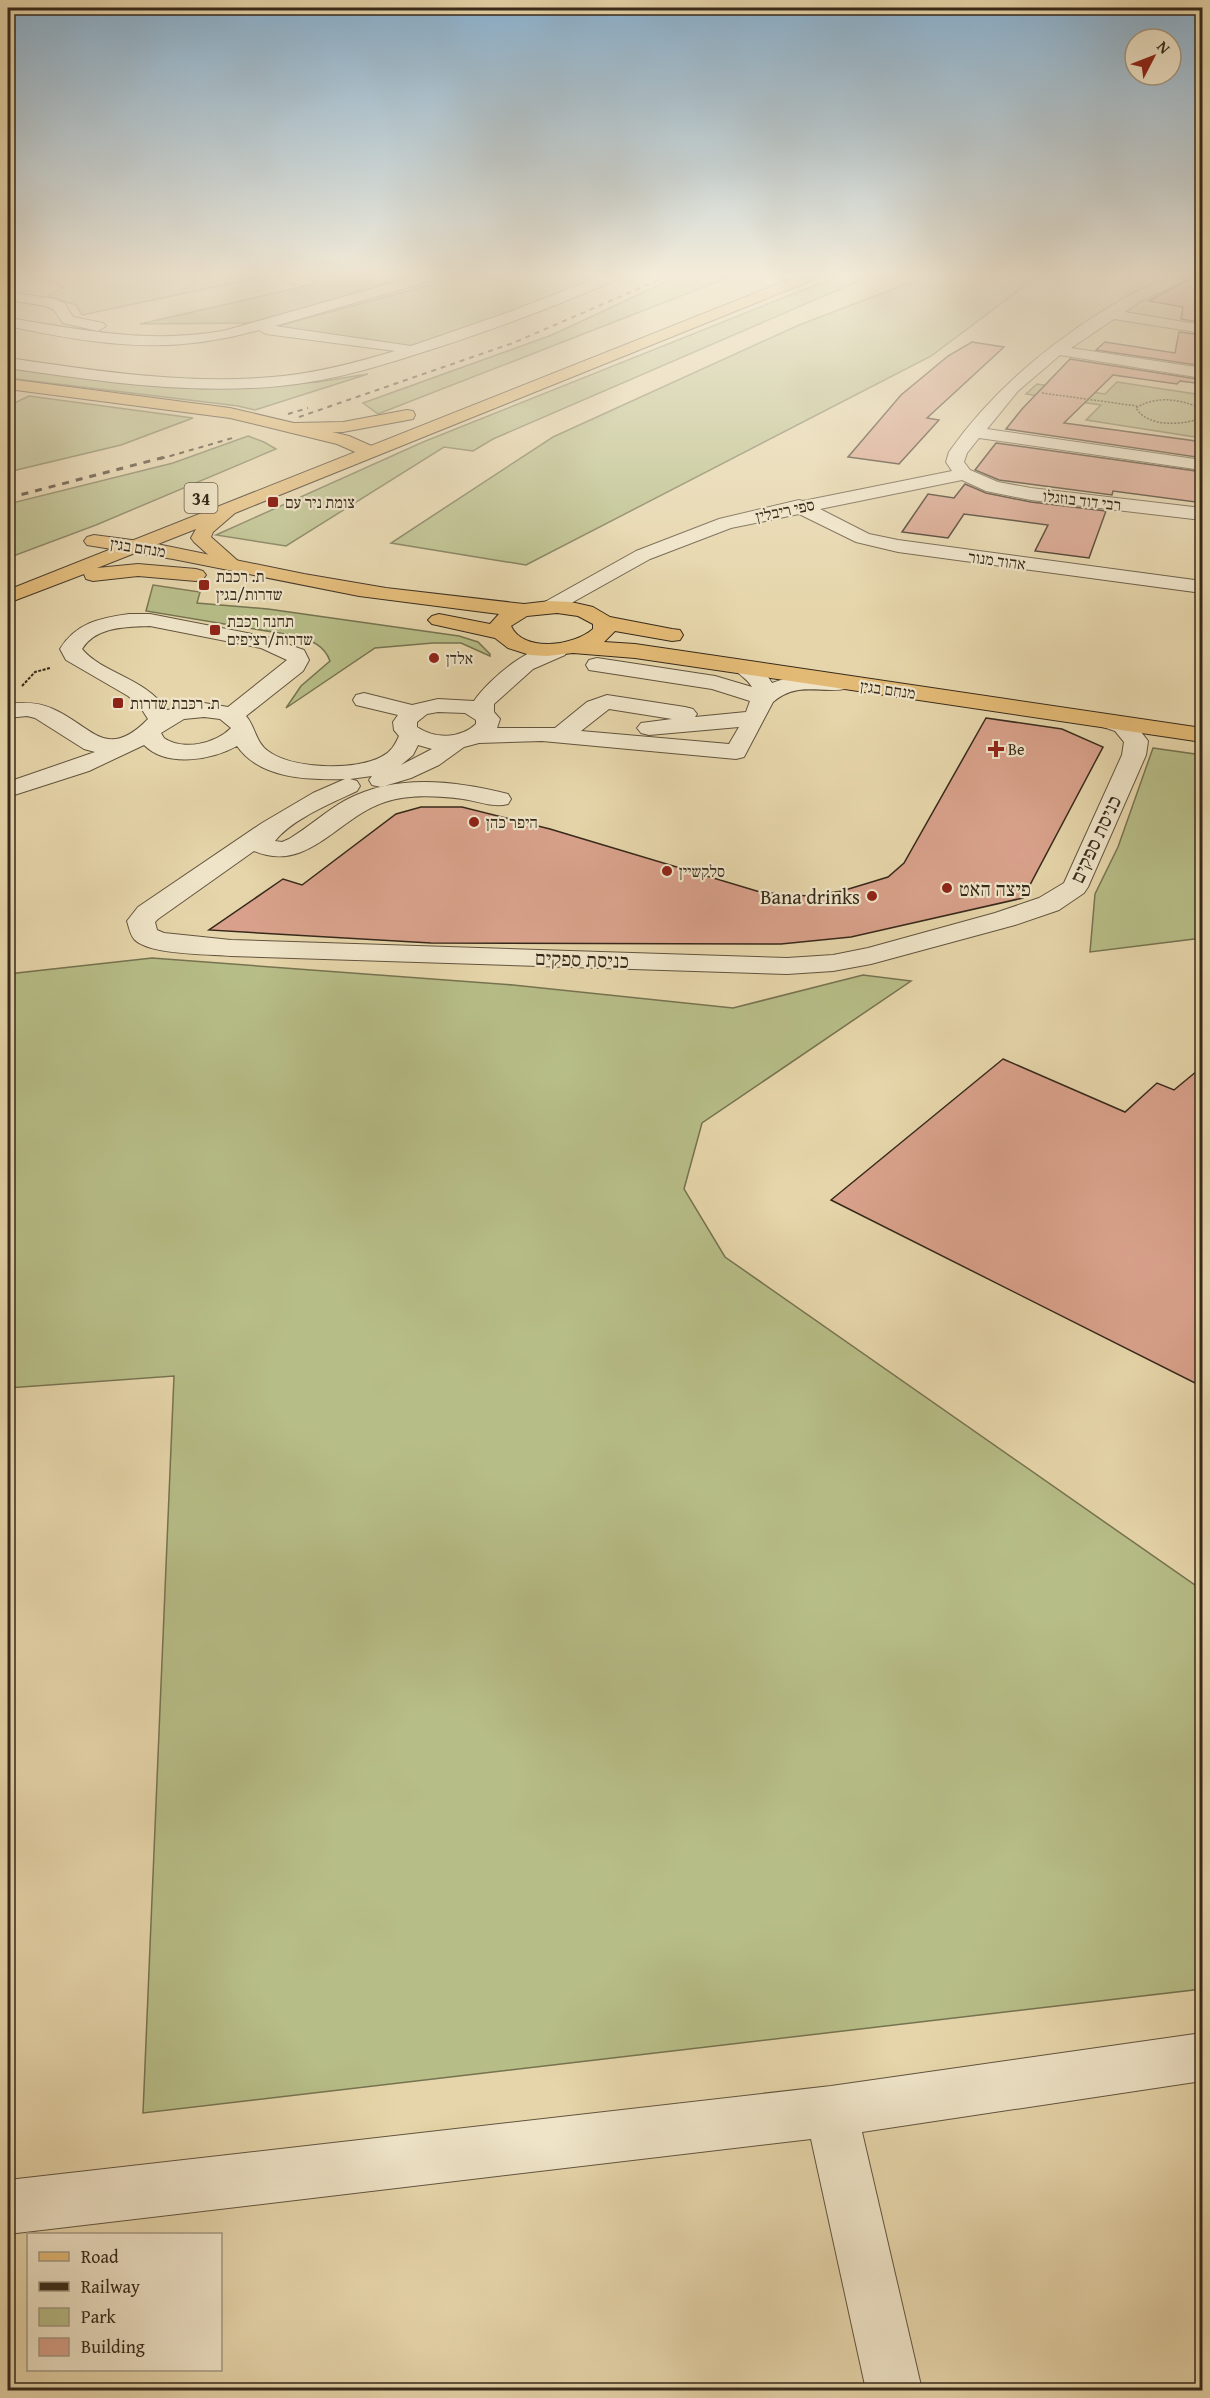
<svg xmlns="http://www.w3.org/2000/svg" width="1210" height="2398" font-family="'Gentium Book Plus','Frank Ruhl Libre',serif">
	<style>
		.green { fill: #b7bd87; stroke: #767350; stroke-width: 1.5 }
		.building { fill: #d9a18b; stroke: #36291a; stroke-width: 1.5 }
		.lines { fill: none; stroke-linecap: round; stroke-linejoin: round }
		.minor-casing { stroke: #62543e; stroke-width: 2 }
		.major-casing { stroke: #36291a; stroke-width: 2 }
		.highway-casing { stroke: #36291a; stroke-width: 2 }
		.path-far1 { stroke: #36291a; stroke-width: 1.5; stroke-dasharray: 2 1.5; stroke-linecap: butt }
		.path { stroke: #36291a; stroke-width: 2; stroke-dasharray: 3 1.5; stroke-linecap: butt }
		.minor { fill: #efe4c8; fill-rule: evenodd }
		.major { fill: #e3ba75; fill-rule: evenodd }
		.highway { fill: #e3ba75; fill-rule: evenodd }
		.rail-far1 { stroke: #36291a; stroke-width: 2; stroke-dasharray: 5 5; stroke-linecap: butt }
		.rail { stroke: #36291a; stroke-width: 3; stroke-dasharray: 7 7; stroke-linecap: butt }
		.poi-dot { fill: #8f2418; stroke: #efe4c8; stroke-width: 2 }
		.labels { text-anchor: middle; dominant-baseline: central; stroke-width: 4.5; stroke-linejoin: round; paint-order: stroke }
		.far-street-label { font-size: 16px; fill: #36291a; stroke: #efe4c8 }
		.far-poi-label { font-size: 16px; fill: #36291a; stroke: #efe4c8; text-anchor: start }
		.shield { fill: #efe4c8; stroke: #6e614e; stroke-width: 1.5 }
		.shield-label { font-size: 18px; font-weight: bold; fill: #36291a }
		.street-label { font-size: 20px; fill: #36291a; stroke: #efe4c8 }
		.poi-label { font-size: 20px; fill: #36291a; stroke: #efe4c8; text-anchor: start }
	</style>
	<rect width="100%" height="100%" fill="#e6d5aa"/>
	<filter id="stains"><feTurbulence type="fractalNoise" baseFrequency=".00333" numOctaves="4"/><feColorMatrix values="0 0 0 0 .2 0 0 0 0 .09 0 0 0 0 .02 0 0 0 .5 -.17"/></filter>
	<radialGradient id="worn" r=".72"><stop offset=".6" stop-color="#630" stop-opacity="0"/><stop offset="1" stop-color="#630" stop-opacity=".3"/></radialGradient>
	<path class="green" d="M15,276h251l-184,39 -6,-10 -28,-9 15,-9 -17,-6z
		M297,276h119l-166,47 -110,1 179,-41z
		M464,276h138l-57,25 -134,46 -141,-19z
		M678,276h54l-354,138 -15,-11 189,-68z
		M838,276h32l-377,163 -20,12 -29,-4 -158,99 -70,-11 207,-93z
		M927,276h111l-107,80 -405,209 -135,-22 162,-106 246,-112z
		M8,367l196,22 113,-7 51,-8 -113,36 -17,-4 -230,-28z
		M1117,382l85,13v43l-116,-18 15,-15 -75,-11 11,-10 68,10z
		M29,396l164,22 -72,27 -113,27v-66z
		M248,436l16,6 12,7 -180,76 -88,33v-54l165,-41z
		M153,585l47,7 -3,11 71,6 191,27 19,6 12,12v2l-29,-13h-28l-58,5 -89,60 15,-22 29,-25c-6,-16 -18,-20 -33,-25l-151,-25z
		M1153,748l49,7v183l-112,14 5,-58 23,-47z
		M152,958l361,27 220,23 130,-33 48,6 -209,142 -18,66 41,68 477,333v399l-1059,124 31,-737 -166,12v-414z"/>
	<path class="building" d="M1195,276h8v47l-22,-4 2,-12 -34,-6z
		M1179,332l24,3v31l-107,-16 9,-8 70,11z
		M972,342l32,5 -77,71 12,2 -40,44 -51,-7 53,-62 47,-39z
		M1070,359l133,21v4l-23,-3 -3,3 -64,-9 -49,48 139,19v16l-197,-29 16,-20z
		M996,443l207,29v31l-90,-12 -1,4 -113,-15 -24,-10z
		M965,484l21,9 45,9 75,9 -17,47 -54,-7 13,-26 -84,-11 -16,24 -46,-6 26,-38 26,4z
		M986,718l76,11 41,18 -80,151 -172,39 -70,7 -350,-1 -222,-13 74,-51 19,6 94,-71 25,-7h41l88,22 210,63 48,4 34,-5 46,-14 16,-14z
		M1003,1059l122,53 32,-29 17,7 29,-24v321l-372,-187z"/>
	<g class="lines">
		<g class="minor-casing">
			<path id="minor" d="M276,276h22l12,3 2,3 -7,4 -27,-7z
				M417,276h22l-2,3 -162,47 136,20 101,-35 90,-35h18l-2,3c-59,26 -118,48 -179,68 -52,17 -105,34 -159,39 -91,9 -183,-5 -272,-18v-10c90,13 183,28 275,18 38,-4 75,-14 112,-25l-129,-17 -7,-4c-90,26 -162,15 -251,-4v-8c77,12 136,26 215,13z
				M1175,276h18l-54,26 -14,10 77,13v8l-88,-14 -43,29 131,20v10l-142,-23 -42,36 -31,38 215,31v10l-223,-32 -12,15 -3,9 6,8 28,12 33,6 171,20v12l-171,-20 -45,-9 -24,-11 -142,29 49,25 29,6 304,41v12l-304,-41 -42,-10 -57,-28 -68,14 -81,31 -93,52 -7,2 -7,-2 -3,-4 3,-4 93,-52 83,-32 80,-19 4,1 149,-30 -6,-9 3,-10c45,-64 111,-118 179,-156 15,-8 31,-14 47,-20z
				M8,292l47,7 10,5 8,13 30,6 3,3 -8,5 -35,-8 -9,-13 -8,-4 -38,-6z
				M129,614h21l117,23 37,13 5,10 -6,11 -57,45c9,10 10,27 22,35 24,18 87,20 113,6 10,-5 14,-12 18,-21l-5,-6 -1,-8 5,-7 -42,-10 -3,-5 3,-5 8,-2 48,12 26,-6 36,2c15,-22 62,-63 91,-56l3,5 -3,5 -32,14 -39,35v8l6,7 -3,9h58l32,-26 20,-7 78,12 8,2 4,5 -2,3 51,-5 4,-11 -38,-12 -123,-19 -3,-5 3,-5 8,-2 118,18 37,11c-7,-11 -14,-12 -19,-20l3,-5c18,-4 27,7 36,21 24,-9 53,-11 78,-5l3,5 -3,5c-29,7 -51,-8 -77,14l-29,55 -8,2 -194,-18 -63,2 -15,4 -25,18 -28,13 -30,9 -9,-2 -3,-5 3,-4 -22,3 7,2 3,5 -3,5c-25,12 -65,28 -82,50l7,1 7,-3c20,-12 37,-28 57,-39 50,-27 110,-19 162,-6l3,5 -3,5c-15,4 -30,-3 -45,-5 -25,-3 -53,-5 -78,3 -47,15 -77,72 -131,49l-96,68 -3,3 2,8 7,3 67,7 556,18 46,-3 35,-7 127,-35 44,-15 25,-15 58,-128 2,-13 -9,-11 -15,-5 -4,-5 4,-5c21,-5 37,9 48,25l-2,14 -58,132 -4,6 -25,17 -44,15 -144,39 -38,7 -46,3 -556,-18c-22,-2 -83,-1 -97,-17 -4,-5 -5,-12 -7,-18l11,-14 124,-84 51,-30 32,-14c-37,1 -85,0 -108,-33 -25,14 -70,22 -93,-1l-55,26 -81,26v-15l87,-30 -11,-3 -49,-31 -8,-2 -19,2v-14c15,-2 30,-2 45,5 39,17 53,53 95,10l-9,-14 -11,-9 -62,-36 -6,-11c16,-26 40,-31 69,-35zM150,626l111,22 26,12 -59,47 -24,-4 -37,7c-23,-33 -64,-36 -85,-61 14,-23 45,-22 68,-23zM609,709l63,10 -31,4 -4,5 4,5 8,2 90,-8 -10,17 -148,-13zM438,712l27,1 11,7v4c-16,15 -41,15 -59,3v-5l10,-8zM204,717l16,2 11,9c-16,16 -48,23 -67,10l-3,-5 23,-14zM418,745l14,4 -31,16 12,-10z
				M1202,2033v48l-340,51 60,258h-56l-55,-251 -803,95v-54l823,-94z"/>
		</g>
		<g class="major-casing">
			<path id="major" d="M8,379l222,29 119,28 25,11 3,4 -3,4h-12l-25,-11 -107,-26 -222,-29z
				M94,535l53,7 157,32 82,14 138,16 26,-3 21,1 22,5 17,10 62,12 8,1 3,5 -3,5 -8,1 -57,-10 -11,11 31,2 567,84v14l-567,-84 -62,-5 -26,3 -17,-1 -22,-7 -13,-10 -63,-14 -4,-4 4,-4 7,-2 51,10 9,-10 -140,-18 -186,-37 -86,-14 -3,-4 3,-4zM557,613l21,3 15,8v5c-19,17 -70,24 -82,-3l16,-10z"/>
		</g>
		<g class="highway-casing">
			<path id="highway" d="M798,276h19l-2,3 -580,234 -22,19 -2,5 27,24 3,4 -3,4h-14l-30,-27 -3,-4 5,-9 -99,39 41,-4 58,5 7,2 3,4 -3,4 -7,2 -58,-5 -45,5 -7,-2 -2,-5 -76,29v-13z
				M407,410l6,1 2,4 -2,4 -70,13 -48,1 -6,-1 -3,-4 3,-4 6,-1 48,-1z"/>
		</g>
		<path class="path-far1" d="M1042,393l95,13
			M1202,409c-21,-10 -46,-14 -66,-1 12,20 47,17 66,10"/>
		<path class="path" d="M22,686l13,-14 15,-4"/>
		<use href="#minor" class="minor"/>
		<use href="#major" class="major"/>
		<use href="#highway" class="highway"/>
		<path class="rail-far1" d="M288,414l20,-6
			M299,417l214,-74 155,-67
			M160,459l76,-22"/>
		<path class="rail" d="M8,498l157,-41"/>
	</g>
	<linearGradient id="sky" x2="0" y2="1"><stop stop-color="#8ab4d4"/><stop offset="0.45" stop-color="#f4ecd9"/><stop offset="1" stop-color="#f4ecd9" stop-opacity="0"/></linearGradient>
	<rect width="1210" height="611" fill="url(#sky)"/>
	<g class="poi-dot">
		<rect x="267" y="496" width="12" height="12" rx="3"/>
		<rect x="198" y="579" width="12" height="12" rx="3"/>
		<rect x="209" y="624" width="12" height="12" rx="3"/>
		<circle cx="434" cy="658" r="6"/>
		<rect x="112" y="697" width="12" height="12" rx="3"/>
		<path d="M993 740h6v6h6v6h-6v6h-6v-6h-6v-6h6z"/>
		<circle cx="474" cy="822" r="6"/>
		<circle cx="667" cy="871" r="6"/>
		<circle cx="947" cy="888" r="6"/>
		<circle cx="872" cy="896" r="6"/>
	</g>
	<g class="labels">
		<g class="far-street-label">
			<text transform="translate(1082 500) rotate(7)">רבי דוד בוזגלו</text>
			<text transform="translate(785 510) rotate(-12)">ספי ריבלין</text>
			<text transform="translate(138 547) rotate(9)">מנחם בגין</text>
			<text transform="translate(997 560) rotate(8)">אהוד מנור</text>
			<text transform="translate(888 689) rotate(8)">מנחם בגין</text>
		</g>
		<g class="far-poi-label">
			<text x="285" y="502">צומת ניר עם</text>
			<text x="216" y="576">ת. רכבת<tspan x="216" dy="18">שדרות/בגין</tspan></text>
			<text x="227" y="621">תחנה רכבת<tspan x="227" dy="18">שדרות/רציפים</tspan></text>
			<text x="446" y="658">אלדן</text>
			<text x="130" y="703">ת. רכבת שדרות</text>
			<text x="1008" y="749">Be</text>
			<text x="486" y="822">היפר כהן</text>
			<text x="679" y="871">סלקשיין</text>
		</g>
		<rect class="shield" x="184.5" y="483" width="33" height="30" rx="4.5"/>
		<g class="shield-label">
			<text x="201" y="498">34</text>
		</g>
		<g class="street-label">
			<text transform="translate(1095 839) rotate(-65)">כניסת ספקים</text>
			<text transform="translate(582 959) rotate(2)">כניסת ספקים</text>
		</g>
		<g class="poi-label">
			<text x="959" y="888">פיצה האט</text>
			<text x="860" y="896" text-anchor="end">Bana drinks</text>
		</g>
	</g>
	<rect width="1210" height="2398" fill="none" stroke="#e6d5aa" stroke-width="30"/>
	<rect x="9" y="9" width="1192" height="2380" fill="none" stroke="#36291a" stroke-width="3"/>
	<rect x="15" y="15" width="1180" height="2368" fill="none" stroke="#36291a" stroke-width="1.5"/>
	<rect x="27" y="2233" width="195" height="138" fill="#efe4c8" stroke="#a59982" stroke-width="1.5"/>
	<rect x="39" y="2252" width="30" height="9" fill="#e3ba75" stroke="#a59982" stroke-width="1.5"/>
	<text x="81" y="2263" font-size="18" fill="#36291a">Road</text>
	<rect x="39" y="2282" width="30" height="9" fill="#36291a" stroke="#a59982" stroke-width="1.5"/>
	<text x="81" y="2293" font-size="18" fill="#36291a">Railway</text>
	<rect x="39" y="2308" width="30" height="18" fill="#b7bd87" stroke="#a59982" stroke-width="1.5"/>
	<text x="81" y="2323" font-size="18" fill="#36291a">Park</text>
	<rect x="39" y="2338" width="30" height="18" fill="#d9a18b" stroke="#a59982" stroke-width="1.5"/>
	<text x="81" y="2353" font-size="18" fill="#36291a">Building</text>
	<g transform="translate(1153 57) rotate(48)"><circle r="28" fill="#efe4c8" stroke="#a59982" stroke-width="1.5"/>
	<path d="M0-4.5L10 22L0 15L-10 22Z" fill="#8f2418"/>
	<text y="-9" font-size="16" font-weight="bold" text-anchor="middle" fill="#36291a">N</text>
	</g>
	<rect width="100%" height="100%" filter="url(#stains)"/>
	<rect width="100%" height="100%" fill="url(#worn)"/>
</svg>
